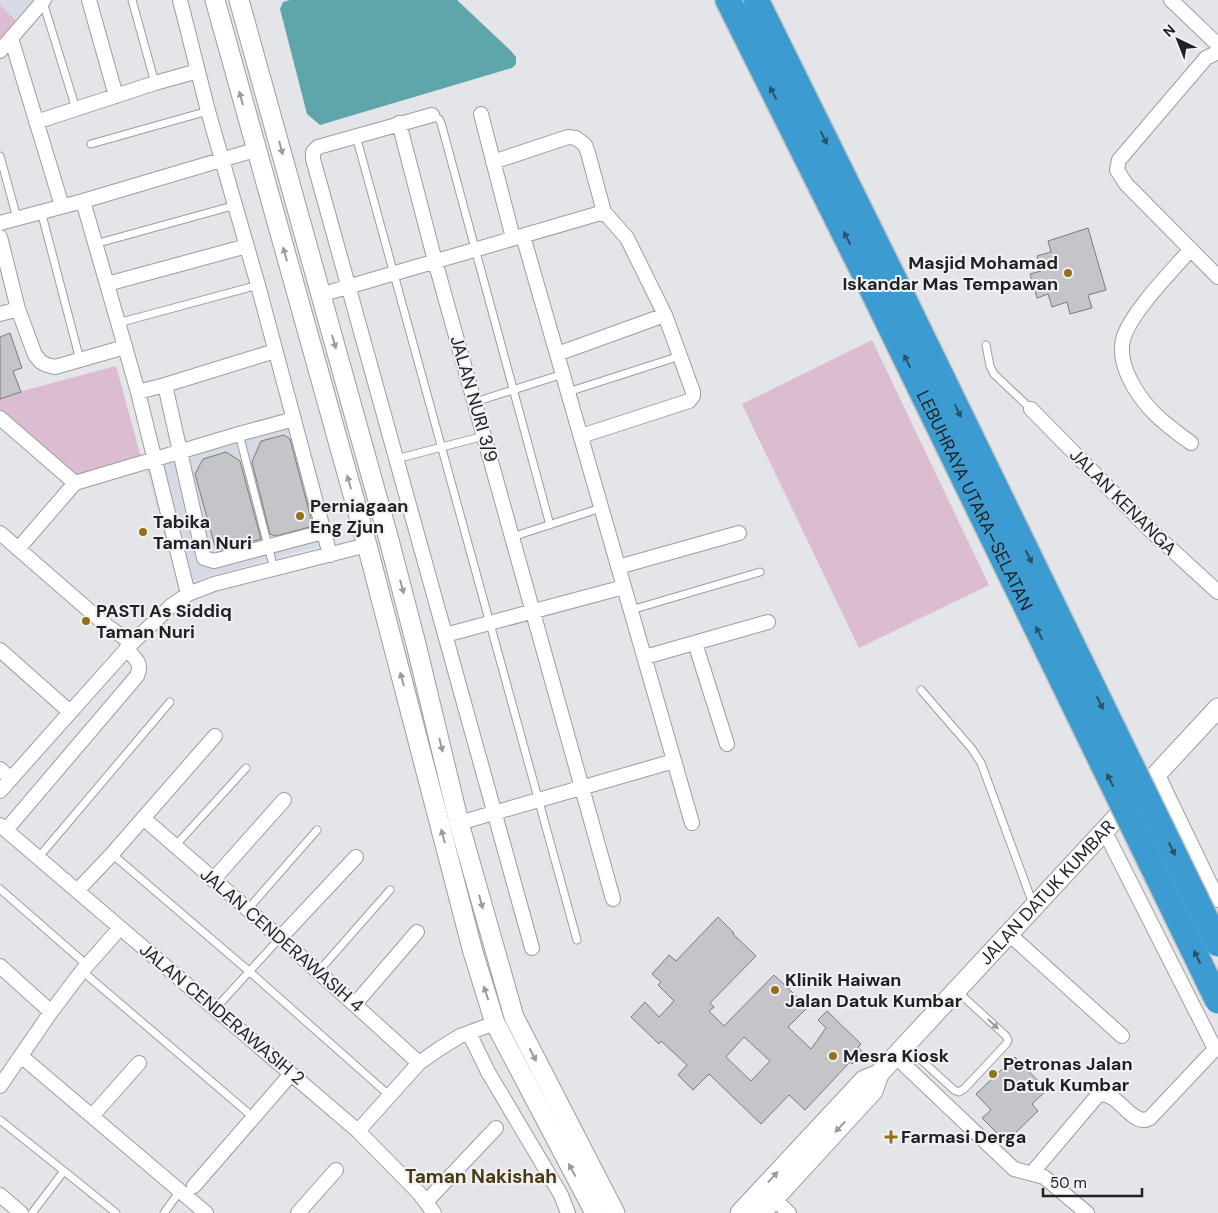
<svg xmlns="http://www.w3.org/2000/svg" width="1218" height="1213" font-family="'DM Sans',sans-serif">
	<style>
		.built { fill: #d6dae5 }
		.green { fill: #dcbcd0 }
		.water { fill: #5ea6ac }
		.building { fill: #c5c4c8; stroke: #7c7b7e; fill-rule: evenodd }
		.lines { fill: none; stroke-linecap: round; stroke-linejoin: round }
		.service-casing { stroke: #9c9da1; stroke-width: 9 }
		.minor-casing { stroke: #9c9da1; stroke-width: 16 }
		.secondary-casing { stroke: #9c9da1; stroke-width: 21 }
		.motorway-casing { stroke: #c1c1c1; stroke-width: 28 }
		.service { stroke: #fff; stroke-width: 7 }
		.minor { stroke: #fff; stroke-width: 14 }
		.secondary { stroke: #fff; stroke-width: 19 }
		.motorway { stroke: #3c9bd0; stroke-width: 25 }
		.motorway-bridge-casing { stroke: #c1c1c1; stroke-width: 28; stroke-linecap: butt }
		.motorway-bridge { stroke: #3c9bd0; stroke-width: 25 }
		.oneway { fill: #2c5268 }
		.oneway2 { fill: #9b9b9c }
		.poi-dot { fill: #947019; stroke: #f1f2f6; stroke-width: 2 }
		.labels { text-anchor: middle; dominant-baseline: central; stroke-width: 4; stroke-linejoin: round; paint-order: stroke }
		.poi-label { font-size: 18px; font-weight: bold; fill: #212123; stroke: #f1f2f6; text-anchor: start }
		.street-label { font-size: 18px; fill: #212123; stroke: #f1f2f6 }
		.neighbourhood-label { font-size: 19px; font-weight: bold; fill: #4b3912; stroke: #f1f2f6 }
	</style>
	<rect width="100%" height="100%" fill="#e3e5e9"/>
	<path class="built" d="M0,0h38l-38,44z
		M301,421l33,121 -156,43 -33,-121z"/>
	<path class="green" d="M0,5l16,16 -16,18z
		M872,340l117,245 -130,63 -117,-244z
		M116,366l26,95 -61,17 -81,-66v-15z"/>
	<path class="water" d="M290,0h167l54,51 5,6v7l-4,4 -192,57 -13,-11 -27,-105 3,-7z"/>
	<path class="building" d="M1088,228l18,62 -18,5 4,13 -22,6 -3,-12 -15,5 -4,-13 -11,4 -7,-24 11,-3 -4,-15 14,-4 -3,-11z
		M10,333l12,35 -9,3 8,21 -21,7v-62z
		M284,435l6,4 23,87 -37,10 -6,-2 -18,-72 9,-21z
		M226,452l14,9 21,78 -44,12 -1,-1 -21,-76 8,-15z
		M718,917l16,16 -1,1 23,22 -46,47 4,4 -5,4 15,15 50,-51 34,32 -20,20 23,22 15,-21 -8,-8 9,-9 34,33 -3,3 5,6 -11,11 -2,-2 -45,48 -16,-15 -28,29 -52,-50 -16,16 -15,-15 9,-10 -26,-24 -2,3 -28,-27 14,-15 14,15 15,-16 -16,-16 3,-3 -9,-8 17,-19 7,6zM744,1037l26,24 -19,20 -25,-24z
		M1015,1057l32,33 -15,14 6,7 -32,31 -24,-24 9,-8 -15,-16z"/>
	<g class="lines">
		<g class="service-casing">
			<path id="service" d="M132,0l23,83
				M43,2l33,107
				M432,115l7,4 2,4 109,402
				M356,136l221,804
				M91,144l117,-33
				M0,156l17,62
				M41,211l39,149
				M95,244l141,-39
				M118,323l140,-38
				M986,345l4,21 4,8 37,35
				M568,392l112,-36
				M475,402l88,-28
				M239,434l35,135
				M396,459l88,-23
				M512,537l89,-29
				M631,610l129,-38
				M921,690l51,59 9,14 52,141
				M175,846l71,-78
				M112,854l138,118 140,124
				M38,858l132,-156
				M0,889l87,76
				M248,909l69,-79
				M82,971l171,146
				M318,972l72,-82
				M215,1009l64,-70
				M907,1047l47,43 5,2 6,-4 42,-45 1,-3 -2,-4 -49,-45
				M0,1120l64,51 -32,42
				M64,1171l52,42
				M164,1213l16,-22"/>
		</g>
		<g class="minor-casing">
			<path id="minor" d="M89,0l27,96
				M180,0l28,111 50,174 72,270
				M1171,0l47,45
				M11,38l51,168
				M0,51l44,-51
				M1218,52l-12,6 -87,102 -2,10 9,14 92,93
				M481,114l32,124
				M432,115l-114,32 -5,5v7l219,789
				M36,122l119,-39 43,-12
				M399,123l36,138 178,638
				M493,162l75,-25 8,1 9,7 3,8 16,59 23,26 38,77 28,77v4l-4,5 -108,35
				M83,201l55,191 50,202
				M0,223l83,-22 172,-51
				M523,236l169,587
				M0,237l18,72 17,46 6,7 6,3 8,2 70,-20
				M107,284l140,-38
				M320,295l284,-83
				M0,314l18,-5
				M557,354l108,-39
				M165,385l39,173 10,3 109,-29
				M138,392l27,-7 110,-34
				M1031,409l118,120 69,63
				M0,418l75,65
				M1191,443c-12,-9 -25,-18 -36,-29 -18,-18 -40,-51 -31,-78 10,-27 47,-64 67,-87
				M75,483l164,-49 55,-15
				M0,533l107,93 25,17
				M18,549l57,-66
				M618,567l121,-34
				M445,635l179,-48
				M695,643l32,101
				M0,650l70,62
				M645,657l123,-35
				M0,769l11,10
				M1157,773l61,127
				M0,791l132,-148 39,-37 17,-12 26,-10 153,-39
				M143,818c93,80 185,162 276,245
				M459,823l215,-62
				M0,825l358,306 61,62 15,20
				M6,830l131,-154c6,-13 -2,-18 -11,-27
				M213,880l71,-80
				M77,891l35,-37 103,-118
				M1009,934l113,102
				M279,939l77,-82
				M0,966l51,46
				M355,1004l62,-72
				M469,1033l19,39 73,123 7,18
				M21,1056l185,157
				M895,1056l119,113 30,8 43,36
				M0,1086l51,-74 31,-41 38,-43
				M92,1116l47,-53
				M358,1131l61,-68 20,-14 21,-13 35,-13
				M1032,1173l66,-78c19,-5 30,26 47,25l5,-2 65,-69 -111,-219
				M194,1186l97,-112
				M0,1195l21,18
				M774,1199l15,14
				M426,1202l70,-74
				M298,1213l38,-43"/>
		</g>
		<g class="secondary-casing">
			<g id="secondary">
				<path d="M215,0l152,545 106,407 22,71 100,190"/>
				<path d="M239,0l150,540 27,104 43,179 55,194 101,196"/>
				<path d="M740,1213l124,-133 15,-6"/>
				<path id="s1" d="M761,1213l112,-122 6,-17 10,-11 329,-355"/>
			</g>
		</g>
		<g class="motorway-casing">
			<path id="motorway" d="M728,0l140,281
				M756,0l135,273"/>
		</g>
		<use href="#service" class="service"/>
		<use href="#minor" class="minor"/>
		<use href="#secondary" class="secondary"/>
		<use href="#motorway" class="motorway"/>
		<g class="motorway-bridge-casing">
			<g id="motorway-bridge">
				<path d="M891,273l327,671"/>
				<path id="s2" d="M868,281l350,720"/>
			</g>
		</g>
		<use href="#motorway-bridge" class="motorway-bridge"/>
	</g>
	<defs><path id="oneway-solid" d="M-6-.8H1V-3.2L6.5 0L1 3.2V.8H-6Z" transform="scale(1.25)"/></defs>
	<g class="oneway">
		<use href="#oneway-solid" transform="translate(773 93) rotate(-117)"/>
		<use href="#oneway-solid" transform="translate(824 138) rotate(64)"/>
		<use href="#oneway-solid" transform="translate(847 238) rotate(-117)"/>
		<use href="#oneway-solid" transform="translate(907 361) rotate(-116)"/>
		<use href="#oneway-solid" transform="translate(958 411) rotate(64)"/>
		<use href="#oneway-solid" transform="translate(1029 557) rotate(64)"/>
		<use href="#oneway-solid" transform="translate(1039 633) rotate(-116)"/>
		<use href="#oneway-solid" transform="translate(1100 703) rotate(64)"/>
		<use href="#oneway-solid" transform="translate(1110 780) rotate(-116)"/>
		<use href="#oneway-solid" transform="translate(1172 849) rotate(64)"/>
		<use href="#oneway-solid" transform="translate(1197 957) rotate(-116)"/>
	</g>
	<g class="oneway2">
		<use href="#oneway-solid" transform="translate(241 98) rotate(-105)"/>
		<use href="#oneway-solid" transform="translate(281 148) rotate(75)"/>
		<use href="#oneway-solid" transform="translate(285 254) rotate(-106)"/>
		<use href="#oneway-solid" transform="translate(334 342) rotate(74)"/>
		<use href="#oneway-solid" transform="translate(349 482) rotate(-106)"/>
		<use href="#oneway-solid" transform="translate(402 587) rotate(75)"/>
		<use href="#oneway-solid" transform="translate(402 679) rotate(-105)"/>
		<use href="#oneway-solid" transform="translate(441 745) rotate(76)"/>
		<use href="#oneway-solid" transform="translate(443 836) rotate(-105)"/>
		<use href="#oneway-solid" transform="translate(481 902) rotate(75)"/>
		<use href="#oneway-solid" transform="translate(486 993) rotate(-108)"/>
		<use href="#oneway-solid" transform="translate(993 1024) rotate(43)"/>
		<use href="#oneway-solid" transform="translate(533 1055) rotate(63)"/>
		<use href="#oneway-solid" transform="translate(840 1127) rotate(133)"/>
		<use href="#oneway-solid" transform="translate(572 1170) rotate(-118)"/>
		<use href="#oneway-solid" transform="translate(773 1177) rotate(-47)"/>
	</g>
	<g class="poi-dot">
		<circle cx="1068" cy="273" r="5"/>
		<circle cx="300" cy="516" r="5"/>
		<circle cx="143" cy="532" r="5"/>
		<circle cx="86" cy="621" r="5"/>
		<circle cx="775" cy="990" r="5"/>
		<circle cx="833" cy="1056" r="5"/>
		<circle cx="993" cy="1074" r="5"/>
		<path d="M888.5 1129.5h5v5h5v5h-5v5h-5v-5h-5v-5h5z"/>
	</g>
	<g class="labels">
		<g class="poi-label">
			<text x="1058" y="263" text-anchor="end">Masjid Mohamad<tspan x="1058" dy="21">Iskandar Mas Tempawan</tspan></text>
			<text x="310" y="506">Perniagaan<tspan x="310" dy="21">Eng Zjun</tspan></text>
			<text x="153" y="522">Tabika<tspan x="153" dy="21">Taman Nuri</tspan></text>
			<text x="96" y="611">PASTI As Siddiq<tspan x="96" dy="21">Taman Nuri</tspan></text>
			<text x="785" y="980">Klinik Haiwan<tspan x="785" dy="21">Jalan Datuk Kumbar</tspan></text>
			<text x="843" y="1056">Mesra Kiosk</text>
			<text x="1003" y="1064">Petronas Jalan<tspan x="1003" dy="21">Datuk Kumbar</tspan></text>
			<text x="901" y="1137">Farmasi Derga</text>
		</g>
		<g class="street-label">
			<text transform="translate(474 399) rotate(74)">JALAN NURI 3/9</text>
			<text stroke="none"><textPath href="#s2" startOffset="244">LEBUHRAYA UTARA–SELATAN</textPath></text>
			<text transform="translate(1123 502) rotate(45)">JALAN KENANGA</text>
			<text stroke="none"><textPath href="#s1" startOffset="431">JALAN DATUK KUMBAR</textPath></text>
			<text transform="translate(282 940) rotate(41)">JALAN CENDERAWASIH 4</text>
			<text transform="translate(222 1014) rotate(40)">JALAN CENDERAWASIH 2</text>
		</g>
		<g class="neighbourhood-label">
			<text x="481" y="1176">Taman Nakishah</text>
		</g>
	</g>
	<g transform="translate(1178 40) rotate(317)" stroke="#f1f2f6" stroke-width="4" paint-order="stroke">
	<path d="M0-4L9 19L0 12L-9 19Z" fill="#212123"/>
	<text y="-8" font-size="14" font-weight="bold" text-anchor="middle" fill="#212123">N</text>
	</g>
	<path d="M1043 1188v8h99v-8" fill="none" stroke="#212123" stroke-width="2.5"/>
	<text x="1050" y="1188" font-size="15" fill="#212123" stroke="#f1f2f6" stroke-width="4" paint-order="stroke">50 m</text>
</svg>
